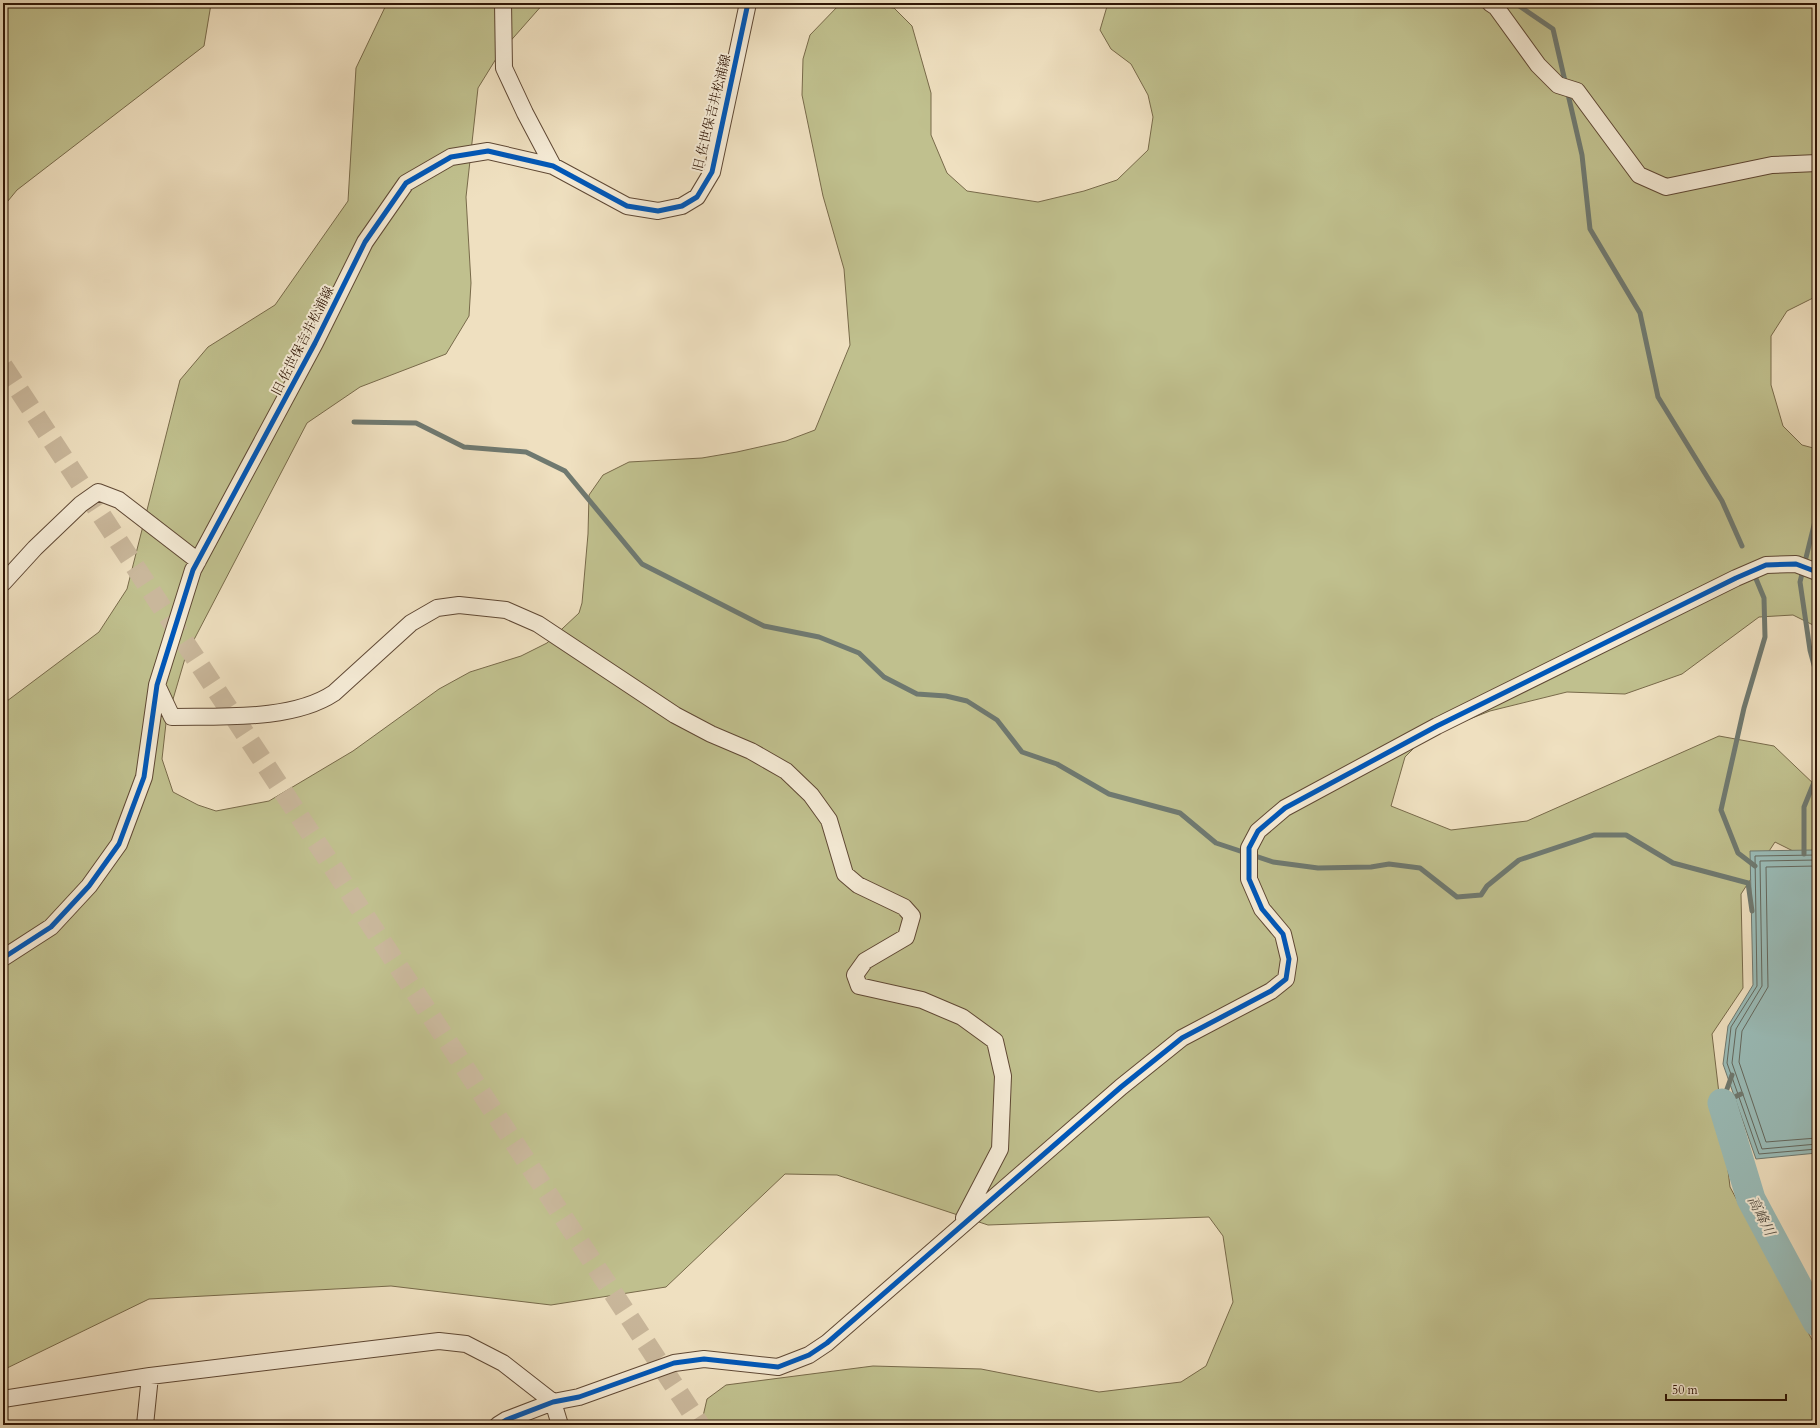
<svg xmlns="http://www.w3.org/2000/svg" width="1820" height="1428" font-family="Cardo,'Noto Serif JP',serif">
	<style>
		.green { fill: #c0c08e; stroke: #786a4a }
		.water { fill: #9abcb8; stroke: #6f7970 }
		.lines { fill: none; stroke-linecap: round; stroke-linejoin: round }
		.shore { stroke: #64685e; stroke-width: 1 }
		.stream { stroke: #6f7970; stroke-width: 5 }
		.river { stroke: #9abcb8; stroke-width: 29 }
		.major-tunnel { stroke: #c9b79b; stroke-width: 20; stroke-dasharray: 20 10; stroke-linecap: butt }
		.minor-casing { stroke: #5f4834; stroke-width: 18 }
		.minor { stroke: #f5ebd6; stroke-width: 16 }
		.cycleway-casing { stroke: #f5ebd6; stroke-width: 8 }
		.cycleway { stroke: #0057b8; stroke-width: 5 }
		.labels { text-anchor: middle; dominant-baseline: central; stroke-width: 4; stroke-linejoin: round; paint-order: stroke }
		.street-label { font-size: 13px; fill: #2f1505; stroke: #f5ebd6 }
		.water-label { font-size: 14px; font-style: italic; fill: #544f44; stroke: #f5ebd6 }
	</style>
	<rect width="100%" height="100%" fill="#efe0c0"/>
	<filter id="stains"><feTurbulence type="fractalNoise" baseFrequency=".005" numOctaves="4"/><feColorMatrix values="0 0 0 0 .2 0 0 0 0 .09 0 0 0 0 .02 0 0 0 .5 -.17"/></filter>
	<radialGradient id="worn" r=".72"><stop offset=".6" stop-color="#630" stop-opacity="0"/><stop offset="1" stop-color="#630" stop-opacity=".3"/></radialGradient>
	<path class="green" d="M3,3h207l1,1 -7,42 -187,144 -14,17z
		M387,3h157l-45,51 -21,34 -12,109 5,86 -2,33 -23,38 -86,33 -53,36 -121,232 -20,68 -4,36 11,33 25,13 18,6 53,-10 84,-50 86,-62 31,-17 51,-16 26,-13 32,-30 3,-10 6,-69 1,-39 14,-20 26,-13 73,-4 35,-6 49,-11 29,-11 35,-85 -6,-76 -21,-73 -21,-101 1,-36 7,-24 29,-30 39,1 16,2 18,18 19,67v42l16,38 20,18 71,11 46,-11 33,-11 31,-30 5,-33 -5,-22 -17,-31 -20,-15 -11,-19 8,-27h709v293l-30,15 -16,25v49l12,41 19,19 15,4v178l-24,-12 -34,2 -77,57 -57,20 -58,-2 -77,19 -64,25 -21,21 -14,49 60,24 76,-9 192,-85 55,10 43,41v76l-42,-21 -34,52 2,94 -31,46 18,153 87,162v76h-1116l6,-26 19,-14 147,-19 108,3 118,23 82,-10 25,-16 27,-64 -10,-66 -14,-19 -221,8 -151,-50 -52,-1 -119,113 -115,18 -160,-19 -242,13 -146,71v-666l96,-72 28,-43 53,-209 28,-33 67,-42 73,-104 8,-133z"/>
	<path class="water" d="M1813,850l4,1v302l-61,6 -33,-95 5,-38 25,-41 -3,-134z"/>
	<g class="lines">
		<path class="shore" d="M1817,855l-62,1 2,130 -26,41 -4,36 32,91 58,-5
			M1817,860l-57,1 2,125 -26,43 -4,34 30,86 55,-5
			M1817,866l-51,1 2,120 -26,44 -3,31 27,80 51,-4"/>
		<path class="stream" d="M1515,3l38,26 29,126 8,74 50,84 18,84 64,104 20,45
			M354,422l62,1 48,24 62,5 39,19 77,93 122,62 55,11 40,16 25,24 33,17 29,2 21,5 30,19 25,32 35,12 52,30 71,19 36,30 57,19 45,6 53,-1 18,-3 31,4 37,29 24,-2 6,-9 32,-26 75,-25h32l47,28 75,20 4,28
			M1817,513l-17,69 10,68 7,26
			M1754,574l10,24 1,39 -21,71 -23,102 17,43 17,13
			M1804,854v-47l13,-32
			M1722,1103l10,-28
			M1722,1103l19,-9"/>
		<path class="river" d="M1722,1103l29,96 66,123"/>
		<path class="major-tunnel" d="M3,366l697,1059"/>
		<g class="minor-casing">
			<path id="minor" d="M503,3l1,65 21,45 28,53
				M1490,3l6,4 42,58 20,20 19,6 62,84 27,12 106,-22 45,-2
				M3,583l32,-35 46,-44 17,-12 21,8 79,61
				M157,685l15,32c49,-1 120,4 162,-24l77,-70 26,-15 22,-3 47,5 32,14 137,91 36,19 40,17 35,20 25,24 18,25 16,54 13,11 46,22 8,9 -6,21 -41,24 -10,14 4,11 63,14 40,17 33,24 8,35 -3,73 -36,69
				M3,958l48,-31 38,-41 30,-42 25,-67 13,-92 36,-115 122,-227 50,-101 41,-59 45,-26 37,-6 65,15 74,40 31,5 24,-5 15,-9 15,-25 36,-169
				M3,1399l147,-23 289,-35 27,3 37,19 50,39 7,23
				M145,1425l5,-49
				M498,1425l8,-5 47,-18 26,-5 95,-34 30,-4 74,8 31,-12 18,-12 294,-256 61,-49 89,-47 15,-12 3,-20 -6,-25 -21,-25 -13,-30v-31l9,-17 27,-23 152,-82 299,-148 30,-13 30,-1 21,8"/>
		</g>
		<use href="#minor" class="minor"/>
		<g class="cycleway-casing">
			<path id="cycleway" d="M3,958l48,-31 38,-41 30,-42 25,-67 13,-92 36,-115 122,-227 50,-101 41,-59 45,-26 37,-6 65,15 74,40 31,5 24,-5 15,-9 15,-25 36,-169
				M498,1425l8,-5 47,-18 26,-5 95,-34 30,-4 74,8 31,-12 18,-12 294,-256 61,-49 89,-47 15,-12 3,-20 -6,-25 -21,-25 -13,-30v-31l9,-17 27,-23 152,-82 299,-148 30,-13 30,-1 21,8"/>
		</g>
		<use href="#cycleway" class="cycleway"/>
	</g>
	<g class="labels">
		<g class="street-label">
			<text transform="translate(712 113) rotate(-76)">旧 佐世保吉井松浦線</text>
			<text transform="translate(303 341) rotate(-63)">旧 佐世保吉井松浦線</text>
		</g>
		<g class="water-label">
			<text transform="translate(1761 1216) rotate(63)">高峰川</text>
		</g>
	</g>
	<rect width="1820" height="1428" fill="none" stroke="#efe0c0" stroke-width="16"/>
	<rect x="4" y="4" width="1812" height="1420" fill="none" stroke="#2f1505" stroke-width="2"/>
	<rect x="8" y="8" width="1804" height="1412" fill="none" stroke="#2f1505"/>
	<path d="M1666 1394v6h120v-6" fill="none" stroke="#2f1505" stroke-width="2"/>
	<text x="1672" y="1394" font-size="12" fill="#2f1505" stroke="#f5ebd6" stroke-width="3" paint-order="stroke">50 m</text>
	<rect width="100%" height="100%" filter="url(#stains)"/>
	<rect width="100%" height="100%" fill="url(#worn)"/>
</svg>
